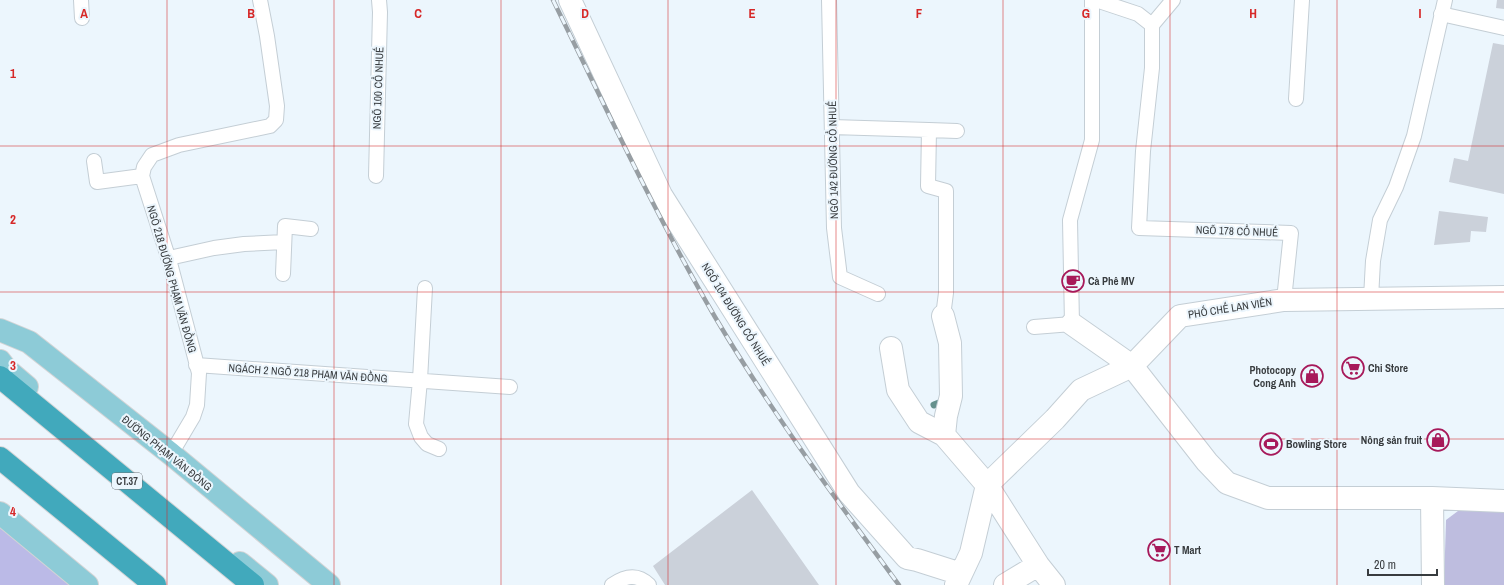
<svg xmlns="http://www.w3.org/2000/svg" width="1504" height="585" font-family="'Archivo Narrow',sans-serif">
	<style>
		.green { fill: #bebddf }
		.forest { fill: #bbbae7 }
		.lines { fill: none; stroke-linecap: round; stroke-linejoin: round }
		.stream { stroke: #66918d; stroke-width: 7 }
		.building { fill: #cbd1da }
		.service-casing { stroke: #c4ced5; stroke-width: 16 }
		.minor-casing { stroke: #c4ced5; stroke-width: 24 }
		.primary-casing { stroke: #d3d4d5; stroke-width: 24 }
		.motorway-casing { stroke: #d3d4d5; stroke-width: 24 }
		.service { stroke: #fff; stroke-width: 14 }
		.minor { stroke: #fff; stroke-width: 22 }
		.primary { stroke: #8dcbd7; stroke-width: 22 }
		.motorway { stroke: #41a9bc; stroke-width: 22 }
		.rail-casing { stroke: #979ea3; stroke-width: 4.5 }
		.rail { stroke: #ecf6fd; stroke-width: 3; stroke-dasharray: 9; stroke-linecap: butt }
		.grid { fill: none; stroke: #d62828; stroke-width: 1; stroke-opacity: 0.55 }
		.labels { text-anchor: middle; dominant-baseline: central; stroke-width: 4; stroke-linejoin: round; paint-order: stroke }
		.shield { fill: #ecf6fd; stroke: #6e7478; stroke-width: 1 }
		.shield-label { font-size: 10px; font-weight: bold; fill: #383c3f }
		.street-label { font-size: 11px; fill: #383c3f; stroke: #ecf6fd }
		.poi-label { font-size: 11px; font-weight: bold; fill: #383c3f; stroke: #ecf6fd; text-anchor: start }
		.grid-label { font-size: 13px; text-anchor: middle; font-weight: bold; fill: #d62828; stroke: #ecf6fd; stroke-width: 4; stroke-linejoin: round; paint-order: stroke }
	</style>
	<rect width="100%" height="100%" fill="#ecf6fd"/>
	<path class="green" d="M1458,511h46v74h-60l2,-65z"/>
	<path class="forest" d="M0,527l72,58h-72z"/>
	<g class="lines">
		<path class="stream" d="M934,405l10,-4v-3"/>
	</g>
	<path class="building" d="M1497,0h7v9l-8,-1z
		M1493,43l11,2v149l-55,-12 5,-24 14,3z
		M1439,211l49,6 -2,15 -15,-1 -1,11 -36,3z
		M752,490l67,95h-154l-12,-19z"/>
	<g class="lines">
		<g class="service-casing">
			<path id="service" d="M81,0l1,18
				M829,0l5,228 6,49 38,17
				M1096,0l42,14 14,11v43l-9,83 -4,77 152,5 -7,67
				M1441,14l63,14
				M1152,25l21,-25
				M1296,99l6,-99
				M832,127l97,3 -1,56 18,5v102l-3,23
				M929,130l28,1
				M94,161l3,21 45,-6
				M376,176l4,-164 -1,-12
				M169,258l45,-10 30,-4 40,-2
				M283,274l2,-48 26,3
				M425,288l-5,92 -4,44 5,13 6,7 12,5
				M1371,298l2,-37 7,-41 16,-33 18,-51 31,-136
				M1034,327l38,-3 -2,-104 22,-80v-140
				M196,365l314,22
				M171,454l22,-37 4,-12 2,-32 -29,-110 -28,-87 2,-9 8,-12 27,-10 91,-19 6,-6 1,-14 -10,-70 -7,-36
				M612,585c13,-9 25,-12 37,0"/>
		</g>
		<g class="minor-casing">
			<path id="minor" d="M570,0l91,195 188,298 58,65 10,2 44,14
				M943,316l7,27 1,53 -5,20 -2,19
				M1072,324l60,42 75,96 20,21 41,15h164l72,3
				M891,348l7,42 21,32 25,13 43,50 -16,68 -15,32
				M1432,498l1,87
				M1038,565l16,20
				M1005,585l33,-20 -51,-80 68,-66 26,-29 51,-24 48,-50 104,-16 220,-3"/>
		</g>
		<g class="primary-casing">
			<path id="primary" d="M0,330l29,12 142,112 158,131
				M0,361l7,9 20,17
				M0,513l87,72
				M240,563l27,22"/>
		</g>
		<g class="motorway-casing">
			<path id="motorway" d="M0,377l253,208
				M0,458l155,127"/>
		</g>
		<use href="#service" class="service"/>
		<use href="#minor" class="minor"/>
		<use href="#primary" class="primary"/>
		<use href="#motorway" class="motorway"/>
		<g class="rail-casing">
			<path id="rail" d="M553,0c52,106 102,214 162,317 55,93 120,181 184,268"/>
		</g>
		<use href="#rail" class="rail"/>
	</g>
	<path class="grid" d="M167,0v585M334,0v585M501,0v585M668,0v585M836,0v585M1003,0v585M1170,0v585M1337,0v585M0,146h1504M0,292h1504M0,439h1504"/>
	<defs>
		<g id="cafe-ring" transform="scale(1.15)"><circle r="9.5" fill="#ecf6fd" stroke="#a7195a" stroke-width="1.5"/><path d="M-5.5-4.5H6V0H3Q3 3.5 0 3.5H-2.5Q-5.5 3.5-5.5 0ZM3-3.2v2h1.7v-2ZM-6 4.5H4V6H-6Z" fill="#a7195a"/></g>
		<g id="supermarket-ring" transform="scale(1.15)"><circle r="9.5" fill="#ecf6fd" stroke="#a7195a" stroke-width="1.5"/><path d="M-6-5.5h2.5l.6 2H6L4.5 2H-2.5L-4.4-4H-6ZM-1.5 3.2a1.3 1.3 0 1 0 .1 0ZM3 3.2a1.3 1.3 0 1 0 .1 0Z" fill="#a7195a"/></g>
		<g id="shop-ring" transform="scale(1.15)"><circle r="9.5" fill="#ecf6fd" stroke="#a7195a" stroke-width="1.5"/><path d="M-5-2.5h2.3a2.7 3.5 0 0 1 5.4 0H5L5.5 6h-11ZM-1.5-2.5h3a1.5 2.3 0 0 0-3 0Z" fill="#a7195a"/></g>
		<g id="stadium-ring" transform="scale(1.15)"><circle r="9.5" fill="#ecf6fd" stroke="#a7195a" stroke-width="1.5"/><path d="M0-5a6.5 5 0 1 0 0 10a6.5 5 0 1 0 0-10ZM-3.5-1.8h7v3.6h-7Z" fill="#a7195a"/></g>
	</defs>
	<g fill-rule="evenodd">
		<use href="#cafe-ring" x="1073" y="281"/>
		<use href="#supermarket-ring" x="1353" y="368"/>
		<use href="#shop-ring" x="1312" y="376"/>
		<use href="#shop-ring" x="1438" y="440"/>
		<use href="#stadium-ring" x="1271" y="444"/>
		<use href="#supermarket-ring" x="1159" y="550"/>
	</g>
	<g class="labels">
		<rect class="shield" x="112" y="473" width="30" height="16" rx="3"/>
		<g class="shield-label">
			<text x="127" y="481">CT.37</text>
		</g>
		<g class="street-label">
			<text transform="translate(378 88) rotate(-88)">NGÕ 100 CỔ NHUẾ</text>
			<text transform="translate(833 160) rotate(-91)">NGÕ 142 ĐƯỜNG CỔ NHUẾ</text>
			<text transform="translate(1237 231) rotate(2)">NGÕ 178 CỔ NHUẾ</text>
			<text transform="translate(172 279) rotate(74)">NGÕ 218 ĐƯỜNG PHẠM VĂN ĐỒNG</text>
			<text transform="translate(1230 308) rotate(-9)">PHỐ CHẾ LAN VIÊN</text>
			<text transform="translate(736 314) rotate(58)">NGÕ 104 ĐƯỜNG CỔ NHUẾ</text>
			<text transform="translate(308 373) rotate(4)">NGÁCH 2 NGÕ 218 PHẠM VĂN ĐỒNG</text>
			<text transform="translate(167 453) rotate(39)">ĐƯỜNG PHẠM VĂN ĐỒNG</text>
		</g>
		<g class="poi-label">
			<text x="1088" y="281">Cà Phê MV</text>
			<text x="1368" y="368">Chi Store</text>
			<text x="1296" y="370" text-anchor="end">Photocopy<tspan x="1296" dy="13">Cong Anh</tspan></text>
			<text x="1422" y="440" text-anchor="end">Nông sản fruit</text>
			<text x="1286" y="444">Bowling Store</text>
			<text x="1174" y="550">T Mart</text>
		</g>
	</g>
	<g class="grid-label">
		<text x="84" y="18">A</text>
		<text x="251" y="18">B</text>
		<text x="418" y="18">C</text>
		<text x="585" y="18">D</text>
		<text x="752" y="18">E</text>
		<text x="919" y="18">F</text>
		<text x="1086" y="18">G</text>
		<text x="1253" y="18">H</text>
		<text x="1420" y="18">I</text>
		<text x="13" y="78">1</text>
		<text x="13" y="224">2</text>
		<text x="13" y="370">3</text>
		<text x="13" y="516">4</text>
	</g>
	<path d="M1368 569v6h69v-6" fill="none" stroke="#383c3f" stroke-width="2"/>
	<text x="1374" y="569" font-size="12" fill="#383c3f" stroke="#ecf6fd" stroke-width="3" paint-order="stroke">20 m</text>
</svg>
